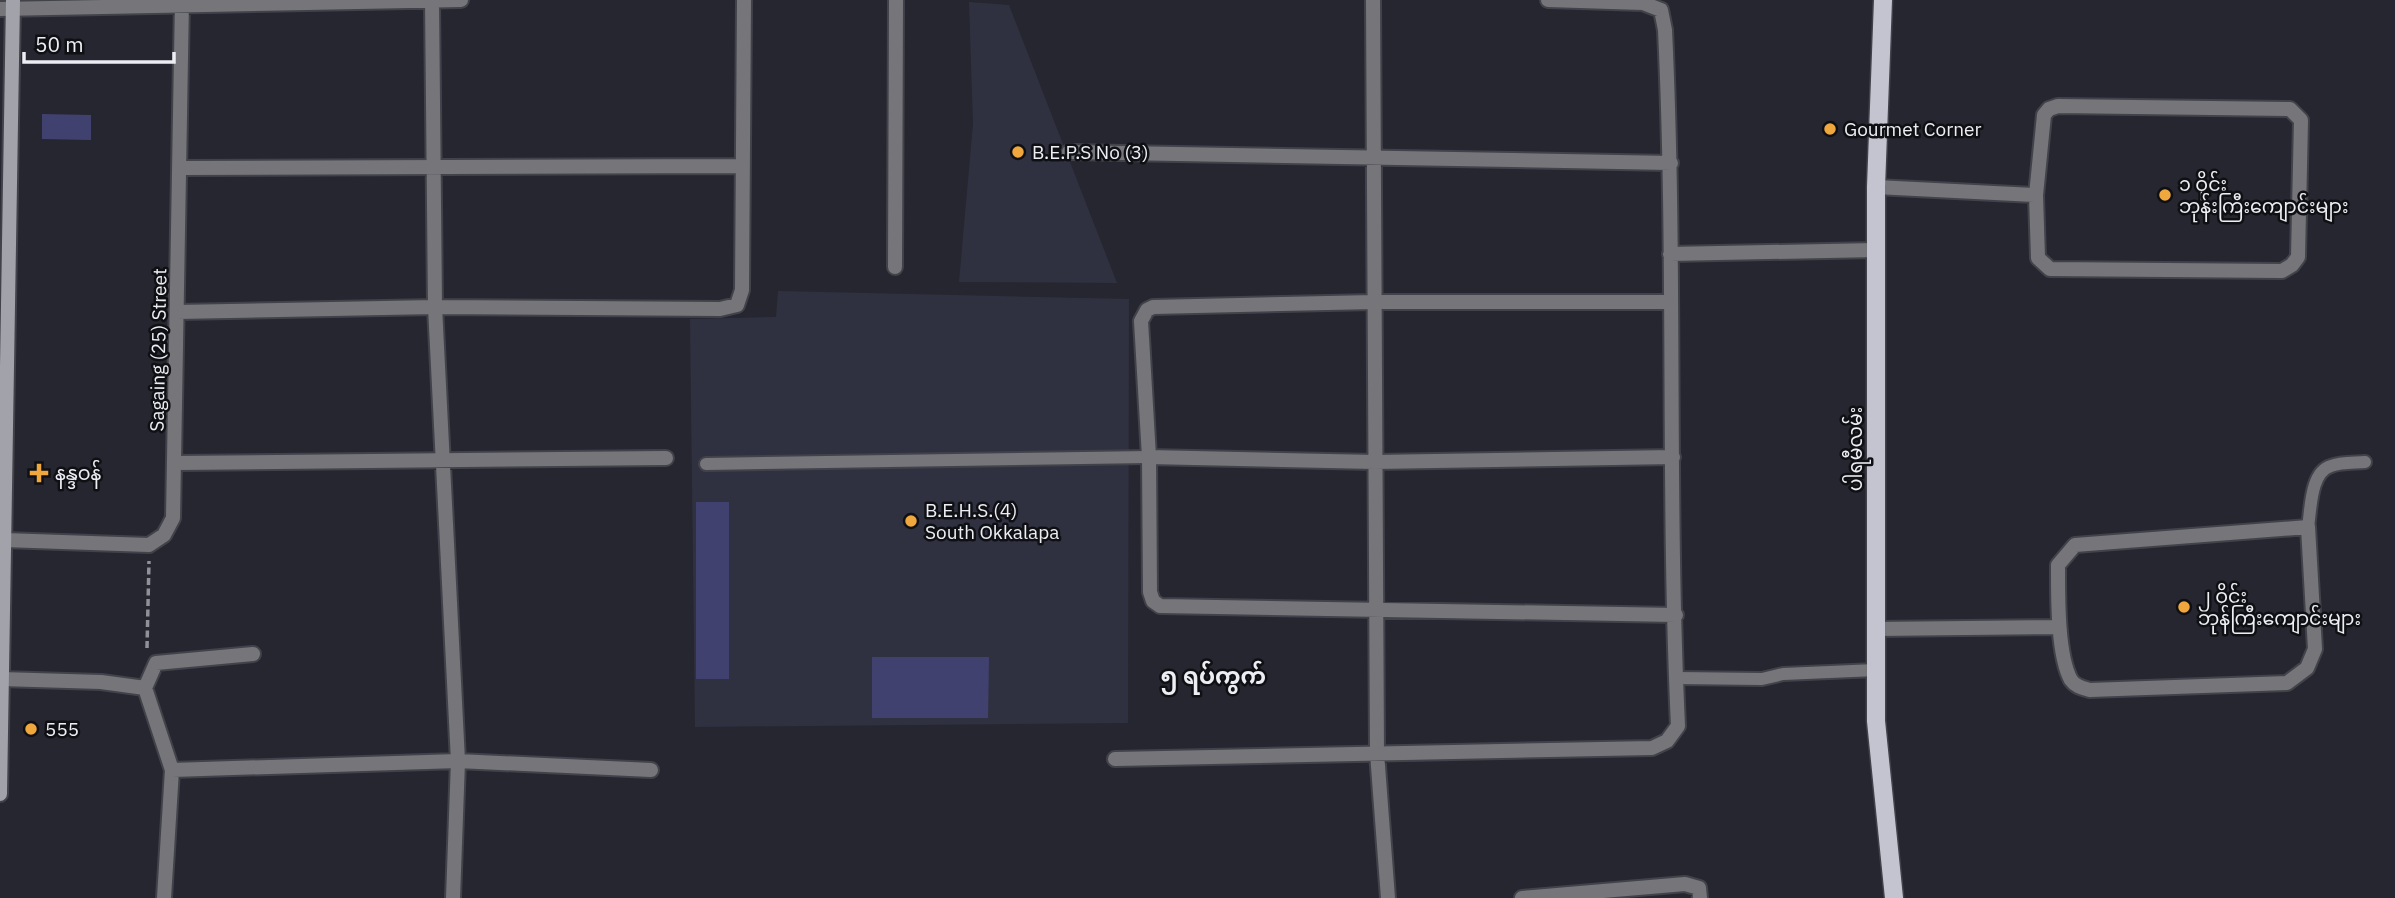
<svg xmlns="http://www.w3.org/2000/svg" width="2395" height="898" font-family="'IBM Plex Sans','Noto Sans Myanmar',sans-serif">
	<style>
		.built { fill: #303140 }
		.building { fill: #414170 }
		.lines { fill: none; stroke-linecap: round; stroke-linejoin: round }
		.lane-casing { stroke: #42424b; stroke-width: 16 }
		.street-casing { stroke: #42424b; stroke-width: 18 }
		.secondary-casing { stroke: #42424b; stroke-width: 18 }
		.primary-casing { stroke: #42424b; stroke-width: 21 }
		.path { stroke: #909098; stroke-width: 3.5; stroke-dasharray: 7 3.5; stroke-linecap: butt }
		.lane { stroke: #75757a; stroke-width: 12 }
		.street { stroke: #75757a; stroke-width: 14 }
		.secondary { stroke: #a1a2aa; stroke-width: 14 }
		.primary { stroke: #c3c4cf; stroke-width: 18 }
		.poi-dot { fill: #efa73e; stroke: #0f1014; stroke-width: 2.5 }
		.labels { text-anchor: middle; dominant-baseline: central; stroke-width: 5; stroke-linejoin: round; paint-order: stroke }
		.poi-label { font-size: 19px; fill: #edeef4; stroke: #0f1014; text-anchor: start }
		.street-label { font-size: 19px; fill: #edeef4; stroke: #0f1014 }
		.quarter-label { font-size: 23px; font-weight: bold; fill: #edeef4; stroke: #0f1014 }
	</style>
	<rect width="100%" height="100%" fill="#262630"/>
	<path class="built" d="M969,2l40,3 108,278 -158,-1 14,-158z
		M778,291l351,8 -1,424 -433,4 -5,-408 86,-2z"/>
	<path class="building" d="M42,114l49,1v25l-49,-1z
		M696,502h33v177h-33z
		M872,657h117l-1,61h-116z"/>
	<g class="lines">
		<g class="lane-casing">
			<path id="lane" d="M706,464l443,-7
				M2308,527c3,-17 2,-55 23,-61 10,-4 23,-3 34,-4
				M1676,678l86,1 21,-5 93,-4"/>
		</g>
		<g class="street-casing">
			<path id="street" d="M432,0l3,307 23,454 -5,137
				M1373,0l4,753 11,145
				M0,9l461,-9
				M2058,106l232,3 11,11 -3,137 -6,8 -10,6 -232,-2 -12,-11 -2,-63 8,-80 5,-6z
				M1069,152l602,11
				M180,168l563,-2
				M1876,187l160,8
				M1670,254l206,-4
				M895,267l1,-267
				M1670,302h-296l-221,5 -6,3 -6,11 8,136 1,135 3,9 7,5 516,9
				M177,312l258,-5 285,2 17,-4 5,-15 2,-290
				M1149,457l226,5 298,-5
				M176,463l490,-5
				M2308,527l7,122 -8,19 -20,15 -197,7c-7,-2 -14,-3 -19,-10 -14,-25 -13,-87 -13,-115l17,-20z
				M4,540l145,5 15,-10 9,-17 9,-518
				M1876,629l183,-2
				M1,679l100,3 44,6 27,82 -8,128
				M145,688l11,-25 97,-9
				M1115,759l537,-11 15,-7 11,-15c-11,-232 -2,-465 -13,-696l-4,-20 -18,-7 -95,-3
				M172,770l286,-9 193,9
				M1522,898l163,-14 14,4 1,10"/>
		</g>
		<g class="secondary-casing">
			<path id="secondary" d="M0,794l13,-794"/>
		</g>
		<g class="primary-casing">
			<path id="primary" d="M1883,0l-7,187v534l18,177"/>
		</g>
		<path class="path" d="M147,648l2,-87"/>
		<use href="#lane" class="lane"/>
		<use href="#street" class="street"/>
		<use href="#secondary" class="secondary"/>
		<use href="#primary" class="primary"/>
	</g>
	<g class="poi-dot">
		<circle cx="1830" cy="129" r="7"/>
		<circle cx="1018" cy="152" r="7"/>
		<circle cx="2165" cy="195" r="7"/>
		<path d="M35.5 462.5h7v7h7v7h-7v7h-7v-7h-7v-7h7z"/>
		<circle cx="911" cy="521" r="7"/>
		<circle cx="2184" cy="607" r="7"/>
		<circle cx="31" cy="729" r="7"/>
	</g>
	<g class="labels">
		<g class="poi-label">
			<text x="1844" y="129">Gourmet Corner</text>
			<text x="1032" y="152">B.E.P.S No (3)</text>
			<text x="2179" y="184">၁ ဝိုင်း<tspan x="2179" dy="22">ဘုန်းကြီးကျောင်းများ</tspan></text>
			<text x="55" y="473">နန္ဒဝန်</text>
			<text x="925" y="510">B.E.H.S.(4)<tspan x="925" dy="22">South Okkalapa</tspan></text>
			<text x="2198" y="596">၂ ဝိုင်း<tspan x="2198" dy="22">ဘုန်ကြီးကျောင်းများ</tspan></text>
			<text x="45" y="729">555</text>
		</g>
		<g class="street-label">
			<text transform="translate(158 350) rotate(-89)">Sagaing (25) Street</text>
			<text transform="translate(1855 449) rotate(-90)">ပါရမီလမ်း</text>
		</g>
		<g class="quarter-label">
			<text x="1213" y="675">၅ ရပ်ကွက်</text>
		</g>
	</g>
	<path d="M24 52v10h150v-10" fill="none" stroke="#edeef4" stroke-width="3.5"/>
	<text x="35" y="52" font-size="21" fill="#edeef4" stroke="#0f1014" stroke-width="5" paint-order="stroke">50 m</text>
</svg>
